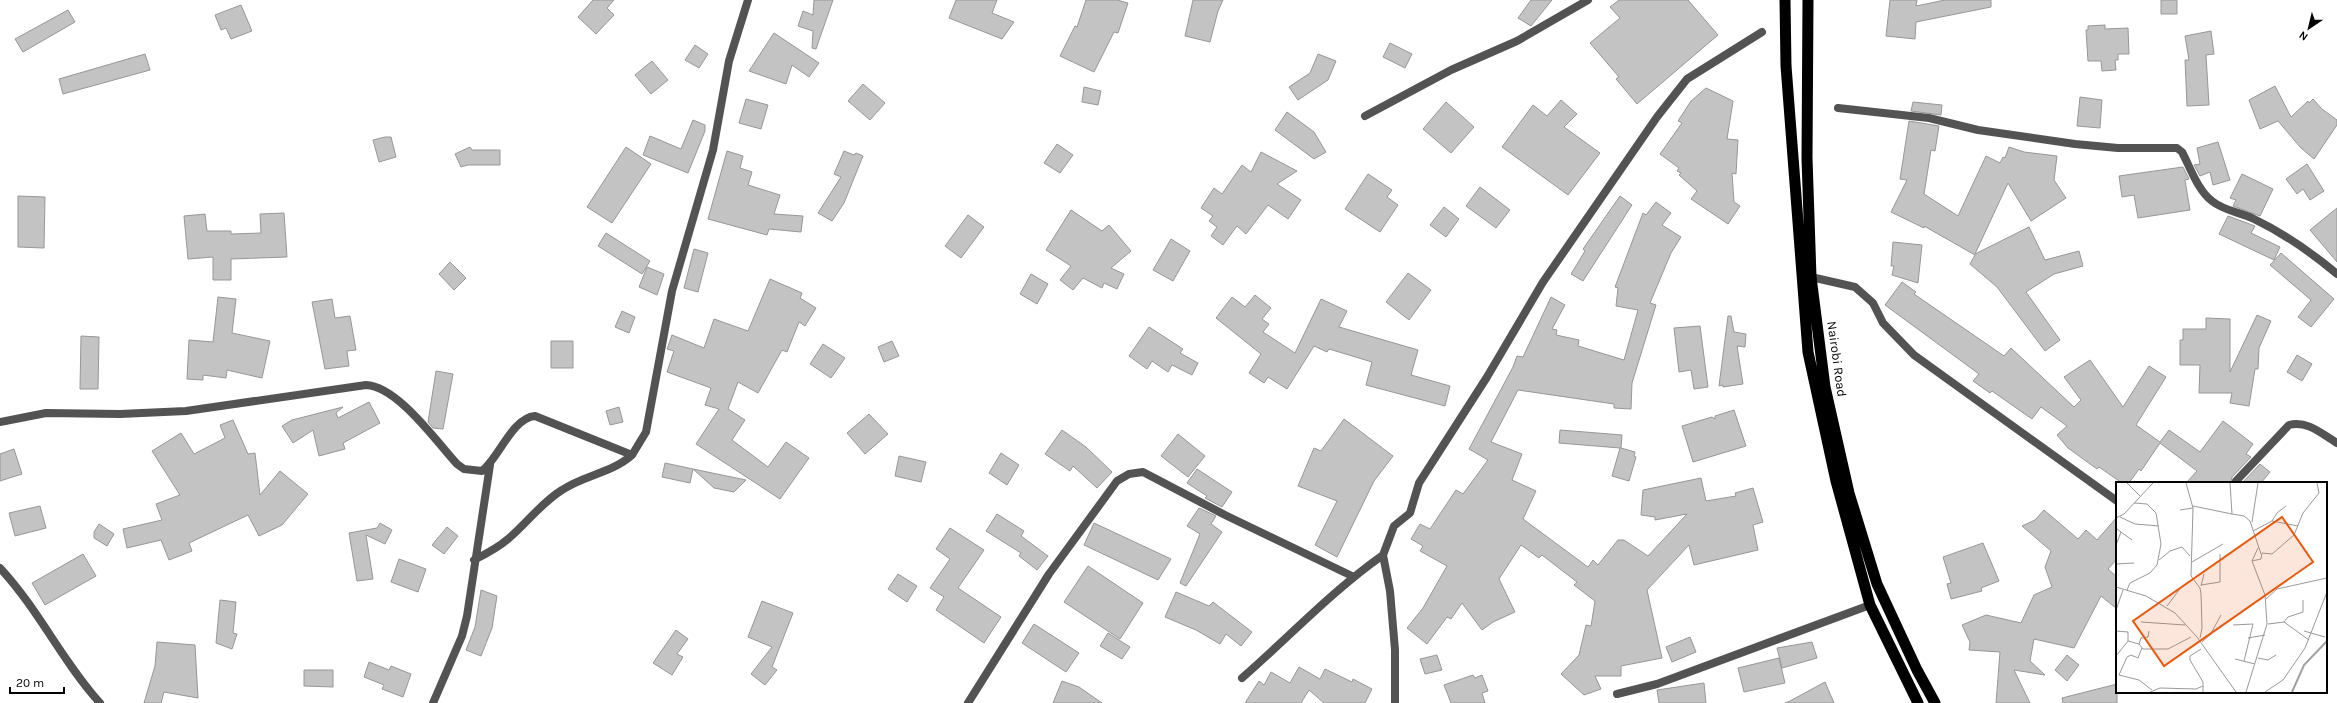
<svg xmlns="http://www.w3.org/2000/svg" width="2337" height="703" font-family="Karla,sans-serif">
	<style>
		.building { fill: #c3c3c3; stroke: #979797 }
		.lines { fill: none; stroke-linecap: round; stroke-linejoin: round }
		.minor { stroke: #535353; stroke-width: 8 }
		.trunk { stroke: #000; stroke-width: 11 }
		.labels { text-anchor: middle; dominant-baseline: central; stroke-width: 3; stroke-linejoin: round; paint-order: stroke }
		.street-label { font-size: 13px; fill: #000; stroke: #fff }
		.inset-river { fill: none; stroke: #a1a1a1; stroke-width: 2 }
		.inset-road { fill: none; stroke: #999; stroke-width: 1 }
		.view { fill: #e8590c; fill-opacity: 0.15; stroke: #e8590c; stroke-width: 2 }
		.inset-edge { fill: none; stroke: #000; stroke-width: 2 }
	</style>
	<rect width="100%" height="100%" fill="#fff"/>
	<path class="building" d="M593,0h21l-7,8 7,7 -18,19 -18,-17z
		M814,0h19l-17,49 -4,-1 1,-17 -15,-5 5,-15 10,4z
		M956,0h41l-5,13 22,9 -12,17 -53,-21z
		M1086,0h31l11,3 -10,30 -4,-1 -20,40 -34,-16 15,-30 2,1z
		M1193,0h30l-5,11 -8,31 -25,-6z
		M1531,0h21l-21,26 -13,-8z
		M1619,0h69l30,35 -81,69 -21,-25 3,-2 -29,-34 30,-25 -10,-11z
		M1890,0h27l-1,6 29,-6h46v7l-75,15 -1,17 -29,-3z
		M2161,0h16v14h-16z
		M241,5l11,26 -21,8 -5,-11 -5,2 -6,-15z
		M68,10l7,12 -52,30 -8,-13z
		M2105,25v4l23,-1 1,26h-11v6h-3l1,10 -14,1 -1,-10h-13l-2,-31h2v-4z
		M2211,31l3,23 -8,1 3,50 -22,1 -2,-46h4l-4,-24z
		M774,33l45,30 -10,14 -17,-12 -6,19 -37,-13z
		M1390,43l22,11 -7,14 -22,-11z
		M695,45l13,9 -9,14 -14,-8z
		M145,54l5,16 -87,24 -4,-15z
		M1318,54l18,7 -8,19 -30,20 -9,-13 21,-14z
		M652,61l16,19 -17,14 -16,-19z
		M863,84l22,19 -15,17 -22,-19z
		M2275,86l16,31 17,-16 1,2 4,-4 9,10 15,11v5l-23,34 -13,-11 -23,-27 -18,8 -11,-29z
		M1084,87l17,4 -3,14 -16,-3z
		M1706,88l27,13 -6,38 11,1 -2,34 -4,-1 2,29 6,4 -12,18 -37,-25 6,-8 -18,-16 2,-2 -4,-2 2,-3 -19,-14 22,-31 -4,-2 13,-20z
		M2080,97l22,3 -2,28 -23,-2z
		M746,99l22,6 -7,24 -22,-6z
		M1561,100l16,14 -13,13 36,26 -32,42 -66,-48 31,-42 14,11z
		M1446,102l28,25 -23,26 -28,-24z
		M1913,102l29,3 -1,10 -30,-4z
		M1287,112l27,20 12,20 -12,7 -39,-29z
		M693,120l12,5v6l-17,42 -45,-18 7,-19 31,13z
		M1909,121l30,5 -4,25 -4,-1 -7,44 34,22 28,-60 14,7 3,-6 2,1 4,-11 15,5 33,4 -3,24 12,18 -35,23 -23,-38 -33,71 54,-27 16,33 34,-9 4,15 -29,8 -28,18 34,48 -15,11 -48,-64 -27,-23 5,-9 -51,-29v2l-33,-16 16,-32 -7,-1z
		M385,137h6l5,20 -17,5 -6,-22z
		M2218,142l12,38 -17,5 -3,-13 -10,4 -6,-11 6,-1 -3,-16z
		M1057,144l16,11 -13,18 -16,-10z
		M470,147l2,3h28v15h-32l-7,2 -6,-13z
		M626,147l25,17 -39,59 -25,-16z
		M727,151l16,5 -3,12 12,4 -4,13 32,10 -6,19 29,2 -2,16 -32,-3 -2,6 -59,-16z
		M844,151l10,4 2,-2 7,3 -19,47 -12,18 -14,-8 23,-36 -7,-3z
		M1261,152l36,19 -20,13 24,16 -13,19 -20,-14 -22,29 -9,-8 -14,19 -12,-9 6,-9 -8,-6 4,-5 -12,-8 13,-20 8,6 20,-29 9,7z
		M2307,164l17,27 -14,9 -7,-11 -6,5 -11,-15z
		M2183,167l6,12 -4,1 5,30 -52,8 -4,-23 -12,2 -3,-21z
		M1368,174l24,16 -5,7 11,8 -18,27 -35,-23z
		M2242,174l31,15 -13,27 -27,-10 3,-6 -6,-2z
		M1480,187l30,23 -14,18 -30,-22z
		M18,196l27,1 -1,51 -26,-1z
		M1620,196l12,9 -49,76 -12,-7 14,-23 -2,-2z
		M1656,202l15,11 -9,12 19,12 -10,16 -21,50 6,2 -24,78 -1,26 -17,-1v-4l-96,-14 -27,52 31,12 -10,26 24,11 -13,28 65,48 5,-7 5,5 20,-25h6l24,16 39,-42 -32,6v-3l-14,-2 2,-25 58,-12 5,23 30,-5 -1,-3 18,-5 10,34 -10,3 5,25 -64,15 -5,-20 -42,45 15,68 -41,8v10h-26l6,13 -17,6 -23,-21 18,-19 7,-30 5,1 4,-25 -21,-16 3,-3 -35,-27 -3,3 -18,-13 -22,34 16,33 -22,10 -11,8 -20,-27 -11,16 -4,-2 -20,27 -20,-16 16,-20 24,-42 -27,-15 3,-5 -12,-7 9,-15 10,5 26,-39 7,4 25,-34 -19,-11 44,-82 4,-11 6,1 28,-60 14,8 -13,24 5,1 -1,5 23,5 -1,6 46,14 14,-50 -22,-4 2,-18 -3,-1 28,-74 3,2z
		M1444,207l15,12 -13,18 -16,-12z
		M2337,208v54l-27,-32z
		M1071,210l31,21 7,-6 22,26 -20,17 13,6 -7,15 -13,-6 -2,5 -19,-10 -10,12 -13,-10 11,-14 -25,-16z
		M284,213l3,44 -56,2v21h-18v-23l-25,2 -4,-43 21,-2 2,17h24v3l30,-1 -1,-19z
		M968,215l16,12 -23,31 -16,-12z
		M2228,216l27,10 -4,7 29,14 -6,13 -55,-26z
		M606,233l44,28 -8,13 -44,-28z
		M1171,239l19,12 -17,30 -20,-11z
		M1893,242l29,3 -4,38 -26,-8 2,-9h-3z
		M694,249l14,4 -10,39 -14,-4z
		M2281,253l53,46 -23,28 -13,-10 13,-17 -41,-35z
		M450,262l16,16 -12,12 -15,-16z
		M647,267l17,7 -7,21 -18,-8z
		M1408,273l23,17 -22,30 -23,-18z
		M1031,274l17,10 -11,20 -17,-10z
		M770,279l32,14 -2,5 16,10 -11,18 -6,-4 -12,30 -5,-2 -24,43 -20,-11 -10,27 17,11 -13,20 36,27 18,-25 23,16 -29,41 -84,-55 23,-35 -14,-4 6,-17 -44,-16 7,-21 -7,-2 5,-14 32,13 10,-29 34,12z
		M1902,282l14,10 -2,2 90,62 7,-8 63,59 7,-7 -17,-23 26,-17 33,47 26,-41 17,11 -30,48 24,17 9,-12 31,22 23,-31 30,23 -7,10 5,3 -19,20 -1,6h-45l11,-12 -37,-28 -19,28 -2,-2 -10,14h-7l-23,-16 -2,2 -29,-21 -11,-13 10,-9 -26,-19 -9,12 -40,-28 -2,2 -17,-12 6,-7 -94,-69z
		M1255,295l16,13 -9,11 7,5 -6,8 32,21 26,-54 26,12 -8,16 79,23 -7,25 39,11 -5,20 -79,-21 6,-23 -43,-13 -2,3 -13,-6 -27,43 -19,-12 -4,6 -15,-10 12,-19 -45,-36 16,-21 13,10z
		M218,297l18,2 -4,34 38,8 -8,37 -35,-8 -1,8 -23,-3v5l-16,-1 2,-39 24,2z
		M332,299l3,19 15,-2 6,34 -9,1 2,15 -24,3 -13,-67z
		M622,311l13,6 -6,16 -14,-6z
		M2257,315l14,6 -12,27 -1,21h-3l-6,37 -19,-3 2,-10h-33l1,-28h-20v-25h3v-11h23v-11l24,1v53z
		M1728,316h3l3,16 12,2 -1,13 -8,-1 6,38 -20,3v-2l-4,1z
		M1700,326l8,61 -14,2 -3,-19 -12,2 -5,-44z
		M1149,327l34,22 -3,4 18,10 -6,12 -20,-10 -4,7 -16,-11 -5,8 -18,-13z
		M81,336l18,1 -1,52h-18z
		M551,341h22v27h-22z
		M892,341l7,15 -15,6 -6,-15z
		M823,344l22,14 -14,20 -21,-14z
		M2297,355l15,9 -10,17 -15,-9z
		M436,371l17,3 -10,55 -10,-1 -5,-6z
		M369,402l11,21 -37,20 2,6 -26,7 -6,-26 -20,13 -11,-17 10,-6 51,-13 -7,6 2,5z
		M619,407l4,15 -13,3 -4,-14z
		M1734,410l12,36 -53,16 -11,-36 30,-9 3,2v-3z
		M869,414l19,20 -23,20 -18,-21z
		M1344,419l49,37 -19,25 -37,76 -22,-12 22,-44 -39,-15 16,-38 7,3z
		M233,420l15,34 7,-1 5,42 20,-24 28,23 -26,31 -23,11 -11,-21 -59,28 3,8 -23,9 -8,-20 -34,8 -4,-19 39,-9 -6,-16 24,-9 -28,-44 29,-18 13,21 31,-16 -5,-13z
		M1062,430l24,17 26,25 -15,16 -24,-22 -3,5 -25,-17z
		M1560,430l62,5 -1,13 14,4 -1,4 2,1 -7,24 -17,-5 8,-28 -61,-5z
		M1178,434l27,22 -17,21 -27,-21z
		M14,449l8,25 -22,7v-27z
		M1001,453l18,12 -12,20 -18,-12z
		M899,456l27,6 -5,20 -26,-6z
		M665,463l28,6 53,11 -12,12 -20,-4 -21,-19 -3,14 -28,-6z
		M2260,464l10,8 -9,11h-19z
		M1197,469l35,23 -10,15 -17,-9 2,-2 -20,-13z
		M40,506l6,22 -31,8 -6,-23z
		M1199,508l17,8 -5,8 11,8 -36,54 -6,-3 20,-49 -13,-8z
		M2044,510l34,29 8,-9 11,10 20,-23v42l-9,10 9,8v32l-16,-13 -27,52 -40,-9 -4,22 15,14 -31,-5 16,33h-34l4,-51 -31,-2 1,-8 -8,-17 24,-10 35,8 13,-28 18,-8 -7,-20 6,-16 -29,-25 13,-6z
		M997,514l27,17 -3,5 27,20 -11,14 -18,-14 2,-3 -35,-22z
		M380,523l12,7 -7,14 -19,-9 7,44 -16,2 -8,-48 28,-5z
		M1094,523l77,36 -13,21 -74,-35z
		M99,524l15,10 -7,12 -13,-8v-6z
		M447,527l11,9 -14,18 -12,-9z
		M950,528l34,22 -26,38 43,29 -17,26 -48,-33 8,-13 -14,-9 20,-29 -14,-10z
		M1983,543l16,38 -18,7 1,3 -31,8 -4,-15 4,-1 -8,-26z
		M83,554l13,22 -51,29 -13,-22z
		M399,559l27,10 -8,23 -27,-10z
		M1088,566l55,37 -23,36 -56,-37z
		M898,574l19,12 -10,16 -19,-13z
		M481,590l16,6 -5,32 -11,28 -15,-6 9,-23z
		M1176,592l33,14 4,-4 39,30 -11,14 -15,-12 -6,10 -24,-14 -31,-13z
		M220,600l16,2 -3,31 4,1 -5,15 -16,-6z
		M762,601l31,12 -21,54 5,3 -12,15 -14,-11 21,-27 -24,-10z
		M1034,624l45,29 -13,19 -44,-29z
		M676,630l12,9 -11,15 6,3 -11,18 -19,-12z
		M1108,633l22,14 -8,12 -22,-13z
		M1690,637l6,15 -24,10 -6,-15z
		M157,642l38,3 3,53 -34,-6 -3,11h-17l11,-37z
		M1812,642l5,16 -35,10 -5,-20z
		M1437,655l5,15 -17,4 -5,-15z
		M2067,655l12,10 -12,16 -12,-11z
		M1779,658l6,25 -41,9 -6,-24z
		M369,662l20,8 2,-4 20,8 -8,23 -21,-8 2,-4 -20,-8z
		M1299,667l21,12 5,-10 27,13 1,-3 19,10 -7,14h-41l-15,-13 -8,13h-56l14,-22 5,4 7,-13 19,11z
		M304,670h29v17l-29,-1z
		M1473,675l2,3 7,-3 6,16 -6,2 3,10h-34l-7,-18z
		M1062,681l17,6 23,16h-49z
		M1825,682l9,21h-49l5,-2z
		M1704,683l2,20h-47l-2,-13z
		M2117,684v19h-54l-1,-5z"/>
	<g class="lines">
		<path class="minor" d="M1838,108l91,10 49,12 97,14 43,4h59l5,4c8,15 16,39 30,49 12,10 28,11 42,18 31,15 57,33 83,55
			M1365,116l86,-46 66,-29 71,-41
			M1811,277l44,10 18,16 10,20 31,32 203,146
			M0,422l46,-9 74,1 66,-3 180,-26c31,1 70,56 91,79l7,5 18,2c17,-13 30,-53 53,-55l97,39 14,-23 26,-141 41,-141 16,-89 19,-61
			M2236,481l53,-56c18,-5 33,9 48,18
			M474,560c12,-6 24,-12 34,-21 19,-16 33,-36 54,-49 22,-15 50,-17 70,-35
			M0,568c39,42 62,93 100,135
			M1242,678c47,-41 90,-87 141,-123
			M1617,694l40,-10 213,-79
			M433,703l29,-67 5,-20 23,-151
			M968,703l81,-129 68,-93 12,-7 14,-2 82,43 127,61
			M1395,703v-53l-5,-59 -7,-36 11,-29 16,-13 9,-30 68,-106 56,-95 114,-165 30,-38 75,-47"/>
		<path class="trunk" d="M1785,0l1,66 22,286 28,129 34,124 48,98
			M1808,0l-1,158 4,119 14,110 24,106 28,91 40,86 18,33"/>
	</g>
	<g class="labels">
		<g class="street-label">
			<text transform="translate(1837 359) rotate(82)">Nairobi Road</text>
		</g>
	</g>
	<g transform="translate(2116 482)">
		<rect width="211" height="211" fill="#fff"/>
		<path class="inset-river" d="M176,210l12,-27 23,-24"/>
		<path class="inset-road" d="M11,1l13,13M70,1l7,25 -2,68 9,12 1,6 1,34 -2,10M77,24l39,8 -2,-31M64,28l13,-2M116,32l12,2 6,5 11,33M4,35l15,7 24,2M0,36l8,-4 29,-31M156,39l5,-8 9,-7M136,40l6,-39M0,46l5,4 -5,13M137,49l19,-10 26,5M5,50l11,8M43,78l11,-9 12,-4 8,9M136,79l6,-13M76,80l31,-18M0,82l18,-1M85,103l19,-3v-28M85,104l3,-12M0,105l30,9 29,17 22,24 39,55M11,108l3,-7 20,-10 7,-8 4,-21 -5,-31 -9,-9 -13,-1M150,117l11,-10 50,-11M51,124l12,-16M0,128l7,-20M25,140l44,3M168,140l4,-5 15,-5v-12M152,142l16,-2 25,18M117,143l20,-1M0,149l12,1v9l11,3 4,5h25l23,-12M188,149l21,6M132,156l17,-3M86,160l8,-7 11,-20M23,162l2,-6 7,-1 1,-6M26,166l-4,10 -7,-3 -4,2 -8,18 20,5 13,10M85,167l-11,7v4l13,22v10M0,174l12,-15M142,176l10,2 8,-5M119,177l20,5M128,179l9,-37M34,210l10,-4 36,1 7,-3M130,210l21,-68 -2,-29 -13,-34 9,-2 1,-6 10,1 22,-19 9,-22 16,-20 -2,-10M149,210l18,-12 22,-32 22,-56"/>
		<path class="view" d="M166,35l31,45 -149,104 -31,-45z"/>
		<rect width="211" height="211" class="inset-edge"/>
	</g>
	<g transform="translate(2309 28) rotate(215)" stroke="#ffffff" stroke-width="3" paint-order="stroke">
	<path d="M0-3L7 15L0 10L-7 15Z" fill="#000000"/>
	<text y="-6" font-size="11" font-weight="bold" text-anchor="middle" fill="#000000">N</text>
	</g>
	<path d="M10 687v6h54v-6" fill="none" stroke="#000000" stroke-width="2"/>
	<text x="16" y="687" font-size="12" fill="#000000" stroke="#ffffff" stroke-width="3" paint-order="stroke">20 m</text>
</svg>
